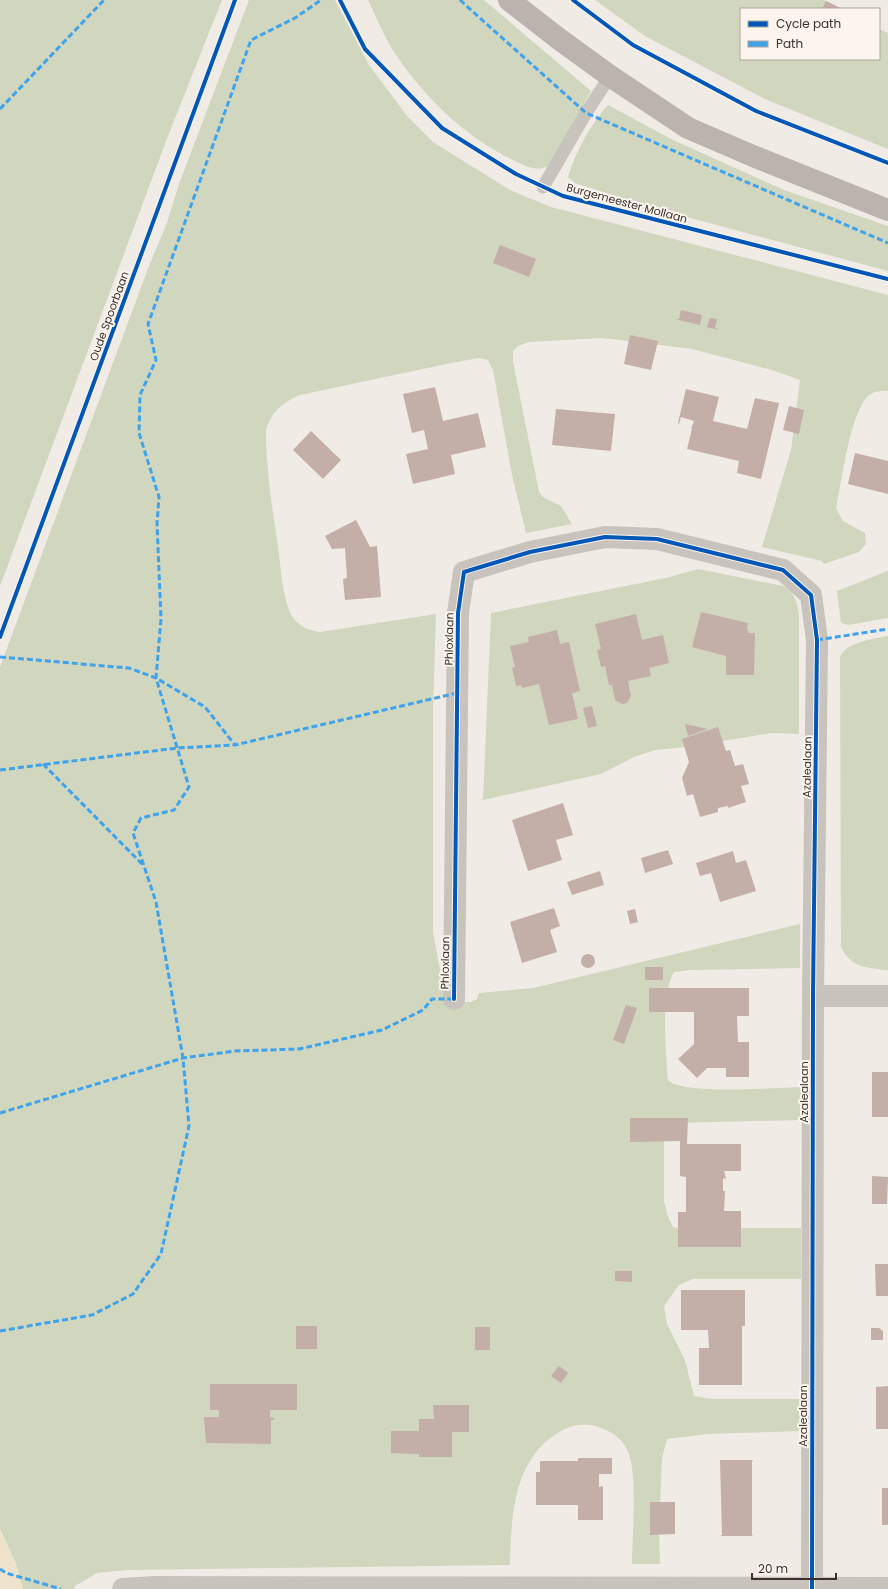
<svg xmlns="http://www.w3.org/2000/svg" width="888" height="1589" font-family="Poppins,sans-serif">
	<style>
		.green { fill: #d1d6bf }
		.sand { fill: #efe3cc }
		.building { fill: #c3afa7 }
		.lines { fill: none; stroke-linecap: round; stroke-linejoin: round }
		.lane { stroke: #c9c3be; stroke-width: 13 }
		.street { stroke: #c9c3be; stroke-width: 22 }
		.secondary { stroke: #bab3ae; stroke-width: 22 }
		.quiet { stroke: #3fa3eb; stroke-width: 3; stroke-dasharray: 6 3; stroke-linecap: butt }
		.cycleway-casing { stroke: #fbf5ee; stroke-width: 6 }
		.cycleway { stroke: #0057b8; stroke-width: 4 }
		.labels { text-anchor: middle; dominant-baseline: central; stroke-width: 4; stroke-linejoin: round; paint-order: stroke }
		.street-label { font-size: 11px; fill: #3b302b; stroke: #fbf5ee }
	</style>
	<rect width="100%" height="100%" fill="#f0ebe5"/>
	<path class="green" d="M0,0h222l-54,136 -168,450z
		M249,0h86l34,65 38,51 26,26 77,48 41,17 337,88v96c-7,-1 -18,1 -22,7 -17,22 -24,82 -30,110l7,13 22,12 1,11 -7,8 -35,12 -2,-3 -60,-14 29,-97 9,-70 -28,-10 -80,-21 -89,-11 -74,4 -11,4 -5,5v11l26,130 4,5 18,9 11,18 -46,9 -14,-58 -19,-105 -5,-10 -9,-2 -28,5 -151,32c-17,7 -29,17 -34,35 0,41 7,83 13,124 2,17 4,46 13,62 7,11 16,14 28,16l116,-18 -3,95v223l13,70h25l6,-3 2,-6 54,-5 267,-64v44l-109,2 -17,2c-14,23 -8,81 -6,108 12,15 110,8 133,7v33l-128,3 -9,13v65l4,16 5,10 4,1h124v51h-108l-14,6 -15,21 3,18 18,36 9,36 18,3h89v32l-94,3 -40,5 -5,19 -3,77 1,29h-28c0,-26 6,-90 -4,-112 -7,-17 -21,-23 -37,-27 -14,-2 -24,2 -35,9 -43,28 -45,84 -46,131l-383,5 -30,3 -22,13 -1,3h-51l-7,-25 -16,-35v-862l149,-401 18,-43 12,-39z
		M368,0h116l107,91 -41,74c-13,8 -24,1 -37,-5 -48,-23 -90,-64 -119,-108 -10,-16 -18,-35 -26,-52z
		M595,0h229l19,9h-102v50h138v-30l9,4v116l-121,-49 -122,-64z
		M608,105l65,35 111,50 104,36v45l-242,-65 -71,-23 -7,-6c8,-26 22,-52 40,-72z
		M698,569l85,17c12,7 14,16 16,29v119l-27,-1 -87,14 -30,3 -21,7 -33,17 -118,26 8,-187 175,-35z
		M888,571v47l-40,7 -7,-2 -4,-32z
		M888,636v334h-3c-21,-3 -33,-2 -44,-23l-1,-290c6,-15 33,-18 48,-21z"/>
	<path class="sand" d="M0,1529l16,35 7,25h-23z"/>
	<path class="building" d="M826,1l16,8h-20z
		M500,245l36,14 -7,18 -36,-14z
		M681,310l21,5 -2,10 -25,-6h4z
		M710,318l7,1 -2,8 3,3 -11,-3z
		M630,335l28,6 -7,29 -27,-6z
		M435,387l8,34 35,-8 8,34 -35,8 4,19 -42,10 -7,-30 22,-5 -4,-19 -12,3 -9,-39z
		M686,389l33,8 -6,24 34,8 8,-31 24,5 -18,76 -24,-6 2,-12 -52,-12 5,-20h-1l3,-8 -13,-4 -2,7 -1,-1z
		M789,406l15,4 -5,24 -16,-4z
		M556,409l59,5 -4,37 -59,-6z
		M311,431l30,29 -18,19 -30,-29z
		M855,453l33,8v33l-40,-10z
		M356,520l14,27 7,-1 4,51 -36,3 -2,-21 4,-1 -2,-30 -13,1 -7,-13z
		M701,612l47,11 -1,5 2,5h6l-1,42h-28v-19l-34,-9z
		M636,614l6,26 21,-5 6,28 -20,5 2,8 -23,5 3,15 -4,7 -5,1 -7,-4 -3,-15h-3l-4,-19 -4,1 -4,-17 4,-1 -6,-25z
		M557,630l3,14 9,-2 11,49 -8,2 6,26 -29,6 -10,-41 -17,4 -1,-3 -5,1 -4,-18 3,-1 -5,-21 19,-4 -1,-5z
		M592,706l5,20 -9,2 -5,-20z
		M685,724l23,5 -20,7z
		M718,727l8,24 4,-1 5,16 8,-2 6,20 -8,2 5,16 -18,6v-2l-10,2v4l-18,5 -7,-23 -6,2 -5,-18 7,-16 -7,-23z
		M563,803l10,32 -17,5 6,20 -34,11 -16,-51z
		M668,850l5,14 -28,9 -4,-15z
		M733,851l3,12 10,-3 10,31 -36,11 -9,-29 -11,3 -4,-13z
		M600,871l4,14 -32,10 -5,-13z
		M554,908l6,18 -10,4 7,22 -35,11 -12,-41z
		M635,909l3,13 -8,2 -3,-13z
		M581 961a7 7 0 1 1 14 0a7 7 0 1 1-14 0Z
		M645,967h18v13h-18z
		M649,988h100v28h-12l1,26h11v35h-23v-9h-19l-10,10 -19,-19 16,-15v-32h-45z
		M626,1005l11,3 -13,36 -11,-4z
		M872,1072h16v45h-16z
		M630,1118h58l-1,26h54v27h-17l2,8 -3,-1v13h2l-1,20h17v36h-63v-35h8v-35l-6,-1v-35l-50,1z
		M872,1176l16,1 -1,27h-15z
		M875,1264h13v32h-12z
		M615,1271h17v11l-17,-1z
		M681,1290h64v36h-3v59h-43v-37h10l-1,-18h-27z
		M296,1326h21v23h-21z
		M475,1327h15v23h-15z
		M871,1328h8l4,3v9h-12z
		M559,1366l9,7 -7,10 -10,-7z
		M210,1384h87v26h-27v7l4,1v2h-3v24l-65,-1 -2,-26h15v-7h-9z
		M888,1386v43h-12v-42z
		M433,1405h36v27h-17v25h-33v-3l-28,-1v-22h28v-12h15z
		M578,1458h34v16h-13v13l4,-1v34h-25v-15h-42v-33h4v-11h38z
		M720,1460h33l-1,2v73l1,1h-33l2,-1z
		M882,1488h6v37h-6z
		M650,1502h25v32l-25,1z"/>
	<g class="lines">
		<path class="lane" d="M543,187l43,-74 24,-37"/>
		<path class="street" d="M813,996h75
			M454,999l4,-386 6,-41 66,-20 75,-15 52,2 126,31 28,25 6,45 -4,356 -1,593
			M123,1589l31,-2 734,1"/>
		<path class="secondary" d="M509,0l50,39 51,37 78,52 65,28 135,54"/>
		<path class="quiet" d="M460,0l126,113 302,130
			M0,109l104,-109
			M817,640l71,-11
			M0,657l129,11 27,10 49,29 30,38
			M43,764l100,101
			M0,770l177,-22 58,-3 222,-52
			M0,1113l183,-55 52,-7 64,-2 83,-19 41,-20 9,-11h22
			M0,1331l92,-16 41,-21 28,-40 28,-128 -6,-68 -27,-156 -23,-69 8,-15 33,-8 15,-23 -33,-109 5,-59 -4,-95 2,-27 -20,-64 1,-38 16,-35 -8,-36 103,-284 44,-22 26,-18
			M0,1569l6,4 55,16"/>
		<g class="cycleway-casing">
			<path id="cycleway" d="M340,0l25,49 77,79 74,46 47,22 325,83
				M573,0l60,45 123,66 132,52
				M0,637l235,-637
				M454,999l4,-386 6,-41 66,-20 75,-15 52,2 126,31 28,25 6,45 -4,356 -1,593"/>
		</g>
		<use href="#cycleway" class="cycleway"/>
	</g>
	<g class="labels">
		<g class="street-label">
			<text transform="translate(627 203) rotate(15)">Burgemeester Mollaan</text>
			<text transform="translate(109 316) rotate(-70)">Oude Spoorbaan</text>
			<text transform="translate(449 639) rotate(-89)">Phloxlaan</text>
			<text transform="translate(807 767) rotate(-89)">Azalealaan</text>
			<text transform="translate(445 963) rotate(-89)">Phloxlaan</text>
			<text transform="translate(804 1092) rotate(-90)">Azalealaan</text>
			<text transform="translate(803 1416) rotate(-90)">Azalealaan</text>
		</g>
	</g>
	<rect x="740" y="8" width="140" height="52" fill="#fbf5ee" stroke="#aea6a0"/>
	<rect x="748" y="21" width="20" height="6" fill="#0057b8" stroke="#aea6a0"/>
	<text x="776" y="28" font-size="12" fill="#3b302b">Cycle path</text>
	<rect x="748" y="41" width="20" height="6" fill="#3fa3eb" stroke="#aea6a0"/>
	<text x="776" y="48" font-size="12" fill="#3b302b">Path</text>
	<path d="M752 1573v6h84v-6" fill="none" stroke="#3b302b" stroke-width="2"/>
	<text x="758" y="1573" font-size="12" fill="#3b302b" stroke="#fbf5ee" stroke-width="3" paint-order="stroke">20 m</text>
</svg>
